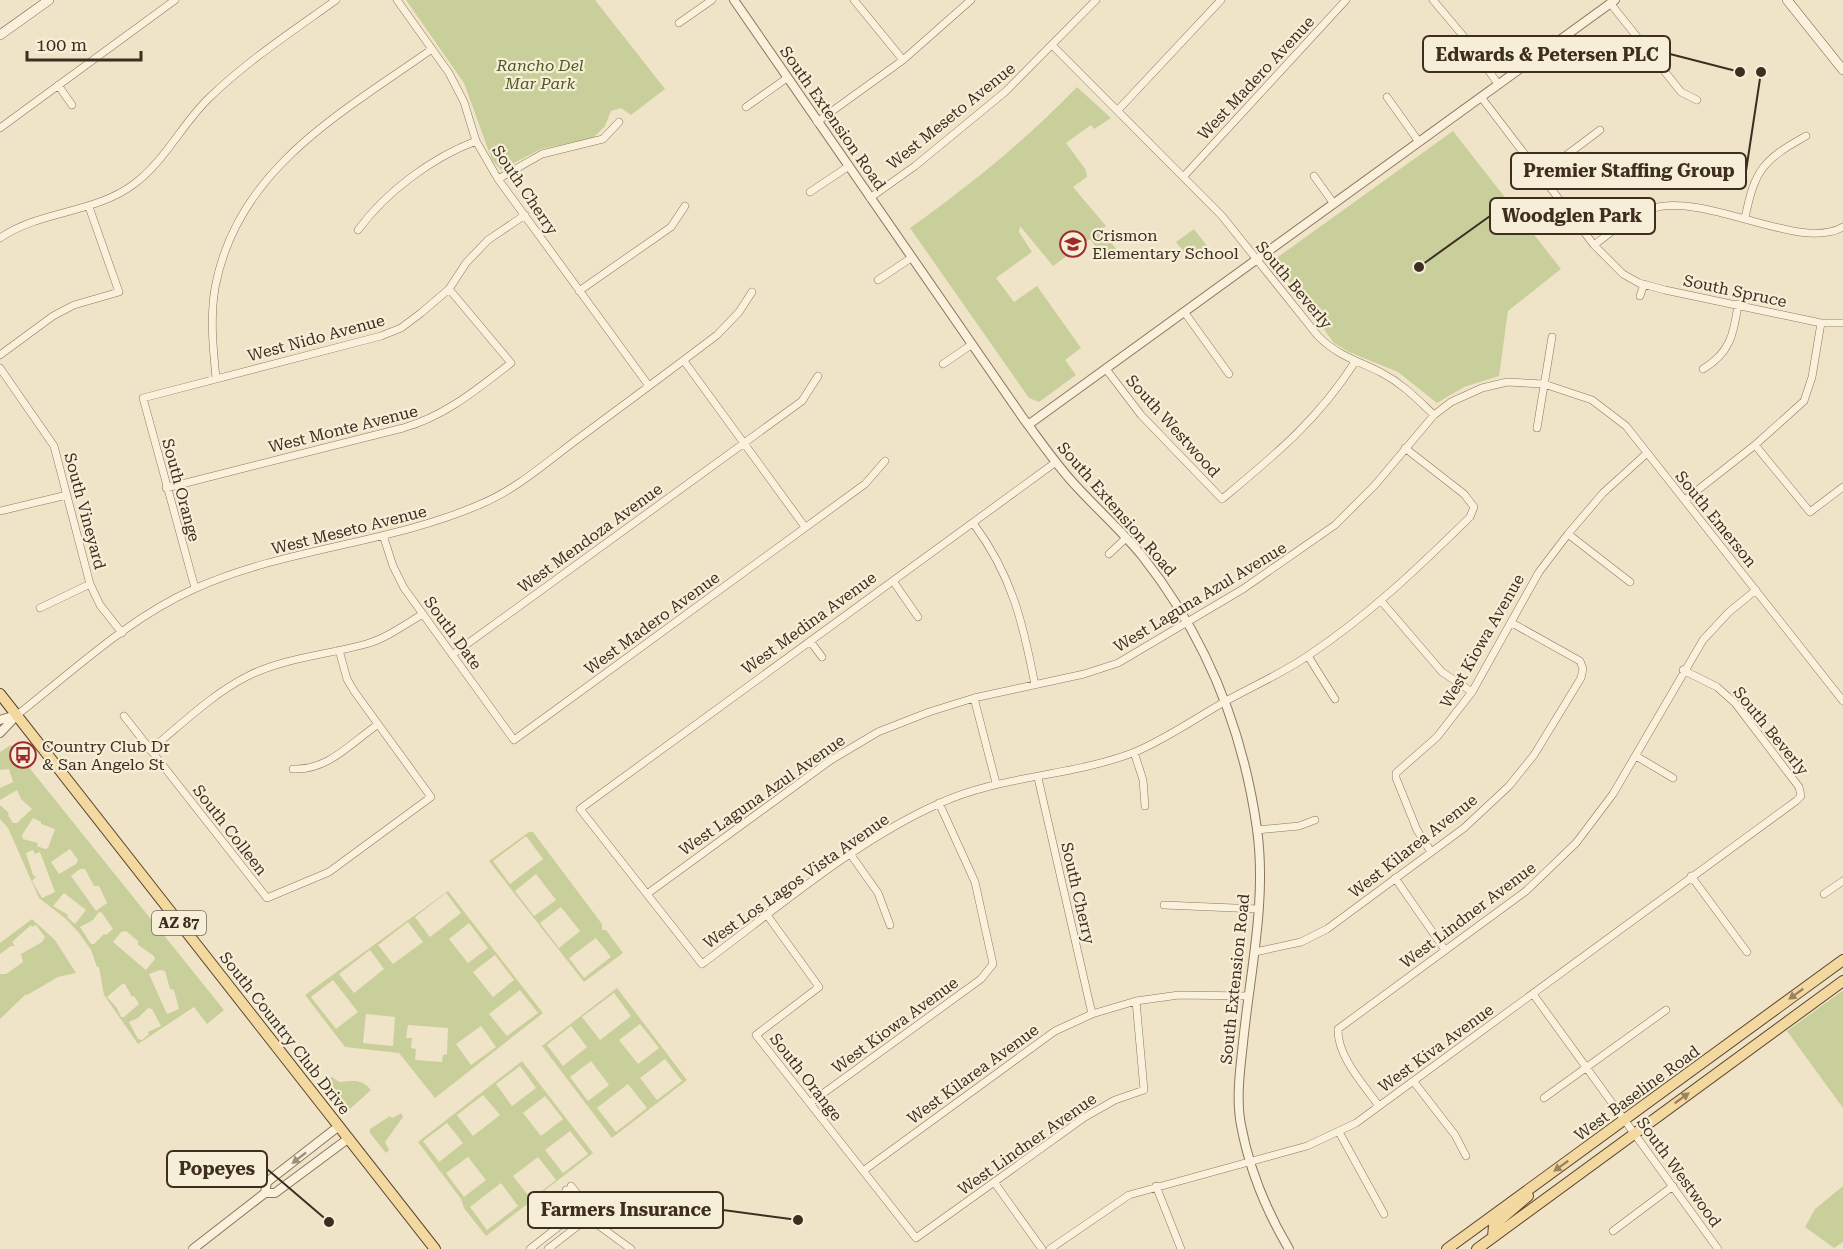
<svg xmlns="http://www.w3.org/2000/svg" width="1843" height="1249" font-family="'Roboto Serif',serif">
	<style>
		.green { fill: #c9cf9b; fill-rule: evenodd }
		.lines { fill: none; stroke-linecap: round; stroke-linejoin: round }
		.minor-casing { stroke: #8d765c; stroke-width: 8 }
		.tertiary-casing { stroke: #8d765c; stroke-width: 10 }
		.secondary-casing { stroke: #6f573f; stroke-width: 10 }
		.primary-casing { stroke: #5b4430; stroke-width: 12 }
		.minor { stroke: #faf1dc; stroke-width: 7 }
		.tertiary { stroke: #faf1dc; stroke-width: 8 }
		.secondary { stroke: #faf1dc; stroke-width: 9 }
		.primary { stroke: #f3d9a0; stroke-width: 10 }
		.oneway { fill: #988460 }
		.oneway2 { fill: #9c907e }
		.labels { text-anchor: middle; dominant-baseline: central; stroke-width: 4.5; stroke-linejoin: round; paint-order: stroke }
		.shield { fill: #f7eed8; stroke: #756857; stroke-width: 1.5 }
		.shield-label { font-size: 15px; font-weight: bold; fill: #3d2e20 }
		.park-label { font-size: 16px; font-style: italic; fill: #4d5a26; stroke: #f7eed8 }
		.street-label { font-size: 16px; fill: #3d2e20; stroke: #f7eed8 }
		.poi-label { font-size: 16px; fill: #3d2e20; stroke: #f7eed8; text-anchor: start }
		.leader { fill: none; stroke: #3d2e20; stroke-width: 2 }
		.callout-dot { fill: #3d2e20; stroke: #f7eed8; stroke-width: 2 }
		.callout { fill: #f7eed8; stroke: #3d2e20; stroke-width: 2 }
		.callout-label { font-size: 18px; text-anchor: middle; font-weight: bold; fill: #3d2e20 }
	</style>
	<rect width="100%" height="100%" fill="#f0e4c8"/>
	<path class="green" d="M406,0h189l70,89 -34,26 -10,-7 -10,3 -6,15 -12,12 -52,11 -40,21 -9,-10 -28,-77z
		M1077,87l34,31 -17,11 -3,-4 -25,18 20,27 1,7 -14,10 33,39 -4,4 14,19 -5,5 -5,-7 -7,4 -9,-12 -37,27 -33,-40 -1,6 13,20 -36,26 18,24 23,-16 44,62 -16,12 11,15 -37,27 -10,-4 -119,-170c60,-43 116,-88 167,-141z
		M1453,131l108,138 -53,42 -9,65 -35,11 -27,16 -39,-31 -49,-20 -15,-9 -59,-80 3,-6z
		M1194,229l13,17 -18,13 -13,-17z
		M11,745l213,265 -17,14 -13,-17 -56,37 -34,-49 -5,-28h-2l-6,-17 -12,-17 -13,-14 -27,-21 -31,-70 -8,-9v-14l9,8 -1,2 5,8h4l15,-14 -11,-10 -4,-9 -17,10v-12l13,-6 -4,-13 -9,1v-18zM33,818l8,4v2l14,5 -7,19 -3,1 -8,-3 1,-3 -15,-4 -1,-4zM70,849l8,11 -2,4 -17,10 -8,-12zM33,850l2,4 5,-2 15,40 -13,6 -10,-17 4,-4 -3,-2 -7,-22zM80,869h5l9,17h5l8,17 -11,8 -25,-35zM64,893l22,17 -11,14 -8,-7 1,-2 -15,-9zM99,912l3,1 11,16 -7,6 -2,-1 -10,10h-3l-11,-17 13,-7zM126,931l12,10v4l16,11 1,3 -9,11 -33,-28 8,-10zM160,970l5,1 5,18 4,1 5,19 -12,5 -18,-40zM122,984h3l7,13 2,-1 5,8 -15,13h-3l-4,-9 -10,-11zM148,1008l4,1 9,17 -13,6 1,2 -7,6 -4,-1 -9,-17 9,-4z
		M529,832h4l69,92v6h4l17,23 -39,29 -95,-121zM526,836l17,23 -33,25 -17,-23zM536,874l20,26 -22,16 -19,-25zM561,907l19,24 -21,17 -19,-25zM596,938l15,19 -27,21 -15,-20z
		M448,891l95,122 -108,85 -36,-45 -54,-6 -40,-52zM446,893l15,20 -31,24 -15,-20zM408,922l15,20 -30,22 -15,-19zM469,923l19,25 -20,15 -19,-24zM370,950l14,19 -30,24 -15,-19zM495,955l19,25 -21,17 -20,-25zM333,980l25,32 -22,17 -25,-32zM520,990l18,23 -31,23 -18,-22zM366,1014l29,3 -2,29 -30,-3zM408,1025l40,3 -1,26 -4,1 -1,7 -27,-2 1,-11 -5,-1 1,-10h-6zM481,1026l15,21 -25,18 -15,-21z
		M32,919l23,21 21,33 -18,4 -31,18 -1,-1 -26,25v-45h6l17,-12 -2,-8 21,-12 3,-5 -9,-12 -4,2 -1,-2 -19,17 3,4h-4l-11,8v-11z
		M617,988l70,92 -75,58 -70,-92zM614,993l17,23 -31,24 -18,-23zM640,1024l19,24 -21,16 -19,-24zM571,1026l16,21 -24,19 -16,-21zM665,1059l17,22 -25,19 -17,-22zM591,1061l18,24 -21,16 -18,-24zM628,1084l19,24 -31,24 -19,-24z
		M1842,991l1,2v115l-56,-77z
		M522,1061l71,92 -107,83 -22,-28 -3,-9 -43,-57zM520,1066l16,22 -24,18 -16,-22zM483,1095l17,20 -27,21 -16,-21zM545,1096l18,23 -22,17 -18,-23zM447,1123l16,20 -24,19 -16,-21zM570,1131l18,23 -25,19 -18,-23zM468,1157l18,23 -22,17 -18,-24zM538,1157l18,23 -25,19 -18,-23zM501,1183l17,23 -31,24 -17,-23z
		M332,1077l7,5c14,-1 22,-4 32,8l-21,19 -5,-1 -19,-29z
		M401,1113l2,4 -18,25 4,8 -3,3 -16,-20v-4l20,-13 2,2z
		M1843,1186v56l-9,6 -29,-21 10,-18z"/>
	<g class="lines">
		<g class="minor-casing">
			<path id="minor" d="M397,0l52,73 15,29 12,39 22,38 151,207
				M854,0l49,60
				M1433,0l37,44 28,40
				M1610,3l71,89 16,8
				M679,23l33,-23
				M1053,46l169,170 96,120c21,21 39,24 64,37 21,11 35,26 52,42
				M58,85l14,20
				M1387,97l32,45
				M1481,97l113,148 29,29 16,9 26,7 156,33
				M746,107l41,-29
				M1118,110l103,-110
				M817,122l86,-62 68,-60
				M0,128l175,-128
				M1185,175l161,-175
				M1540,175l60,-45
				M1314,176l20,28
				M498,179l44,-25 61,-15 16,-17
				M810,192l39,-26
				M870,198l45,-32 90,-74 91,-92
				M1745,218c10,-49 18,-58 61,-82
				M358,230c28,-38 73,-72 118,-89
				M0,238c41,-28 94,-24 134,-54 31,-23 48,-60 75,-86 38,-37 84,-67 127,-98
				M1594,245c18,-13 37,-31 59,-37 56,-15 147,44 190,19
				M878,280l33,-22
				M579,291l92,-64 14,-21
				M1640,296l4,-12
				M1185,313l44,61
				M0,355l53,-39 21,-11 45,-13 -30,-85
				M684,361l121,166
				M943,364l28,-19
				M0,368l54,78 36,138 10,21 22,28
				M1106,369l35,46 81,84c53,-44 95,-78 133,-137
				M1703,369c27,-16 31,-35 35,-65
				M216,378c-3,-30 -6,-60 -1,-90 22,-120 127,-175 217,-239
				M1537,428l15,-91
				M1755,445l55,67 33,-25
				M1056,462l-476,347 122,155c73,-54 153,-123 236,-160 62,-29 133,-27 197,-52 31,-13 61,-34 91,-51 27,-15 57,-28 83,-46 60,-40 110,-88 161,-138l4,-10 -10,-13 -59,-46
				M166,488l237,-60c42,-12 73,-38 108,-65l-62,-74
				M1685,500l70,-55 49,-44 8,-24 9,-54h22
				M0,511l67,-16
				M973,523c39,52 50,100 62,162
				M1568,534l62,48
				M383,535l10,31 11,22 110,152 351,-256 20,-23
				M1109,554l17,-16
				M893,581l25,36
				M195,588l-52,-190 238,-62 20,-8 20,-15 28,-24 17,-26 22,-23 37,-25
				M1382,602l60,70 30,20
				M40,608l50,-24
				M810,641l12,16
				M452,655l350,-254 16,-25
				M1308,656l27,43
				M974,698l22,85
				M17,715c56,-44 112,-97 177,-126 90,-41 196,-45 287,-85 36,-15 67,-43 98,-66 46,-34 92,-68 138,-103l22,-23 13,-20
				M124,716l143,182 62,-26 102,-75 -77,-106 -7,-12 -8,-29
				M150,750c31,-25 61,-55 96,-73 36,-19 81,-22 120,-33 21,-6 38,-19 57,-30
				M1134,752l9,28 2,26
				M1636,756l37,22
				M293,769c34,2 57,-25 84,-44
				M1038,778l54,236
				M1257,830l42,-4 16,-6
				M1431,852l-14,-22 -21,-52v-5l41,-36 35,-45 67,-120 29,-38 35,-41 43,-39
				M851,855l27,38 12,32
				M1691,876l56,76
				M1395,878l50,72
				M647,894l184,-134 47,-28 51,-20 45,-14 110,-24 34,-11 125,-74 92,-64 40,-40 59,-70 17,-13 31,-14 25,-6 37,2 48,16 34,26 217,275
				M1824,894l19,-13
				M1164,905l94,4
				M767,915l52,72 -63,48 160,203 169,-121 30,-17 29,-10 -8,-89
				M1255,952l46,-10 26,-13 137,-101 45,-42 25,-31 47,-77 2,-9 -3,-8 -68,-38
				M1533,994l185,255
				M1414,1082l41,53 11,21
				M1544,1098l122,-88
				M810,1103l171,-124 12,-15 -18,-82 -36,-79
				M1379,1106c-15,-21 -42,-50 -41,-77l188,-138 50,-48 37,-49 90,-154 26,-28 27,-22
				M1339,1132l45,82
				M863,1171l192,-140 37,-17 44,-13 43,-6 69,1
				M994,1182l48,67
				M571,1186l26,34 1,5
				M1156,1186l25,63
				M566,1190l27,34 5,1 33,24
				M1613,1231l60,-45
				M530,1249l56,-44
				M548,1249l45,-35
				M1050,1249l79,-54 178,-49 49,-23 440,-322 5,-5 -2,-9 -64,-84 -18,-16 -34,-17"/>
		</g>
		<g class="tertiary-casing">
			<path id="tertiary" d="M734,0l289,418c18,24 34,48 54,69 22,24 46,45 66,70 62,79 100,172 114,272 10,71 -7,143 -14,214 -3,27 -7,56 -2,82 8,43 26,87 48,124
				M1028,425l587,-425
				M0,720l16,-5
				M0,733l17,-18
				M265,1193h10l74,-55
				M193,1249l72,-56 2,-11 72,-56"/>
		</g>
		<g class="secondary-casing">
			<path id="secondary" d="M1787,0l56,70
				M0,35l49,-35"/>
		</g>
		<g class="primary-casing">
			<path id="primary" d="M0,694l435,555
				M1493,1237l1,-12 34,-29
				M1447,1249l396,-289
				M1477,1249l366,-268"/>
		</g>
		<use href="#minor" class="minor"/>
		<use href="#tertiary" class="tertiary"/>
		<use href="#secondary" class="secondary"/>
		<use href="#primary" class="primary"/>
	</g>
	<defs><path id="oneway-solid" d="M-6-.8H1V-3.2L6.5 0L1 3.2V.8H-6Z" transform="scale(1.5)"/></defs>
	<g class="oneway">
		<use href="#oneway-solid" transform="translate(1796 994) rotate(144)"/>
		<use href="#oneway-solid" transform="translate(1682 1098) rotate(-36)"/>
		<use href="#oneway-solid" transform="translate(1561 1166) rotate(144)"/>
	</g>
	<use class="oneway2" href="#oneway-solid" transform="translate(299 1158) rotate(142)"/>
	<defs>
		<g id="school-ring" transform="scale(1.35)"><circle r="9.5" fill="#f7eed8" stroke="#9e2a2b" stroke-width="1.5"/><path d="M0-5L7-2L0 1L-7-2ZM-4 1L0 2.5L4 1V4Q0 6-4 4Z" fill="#9e2a2b"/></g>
		<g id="bus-ring" transform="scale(1.35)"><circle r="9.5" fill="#f7eed8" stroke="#9e2a2b" stroke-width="1.5"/><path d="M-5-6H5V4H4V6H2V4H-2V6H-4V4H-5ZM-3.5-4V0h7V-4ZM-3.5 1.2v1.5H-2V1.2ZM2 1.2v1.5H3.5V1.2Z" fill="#9e2a2b"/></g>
	</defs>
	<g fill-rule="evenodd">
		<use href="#school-ring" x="1073" y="244"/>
		<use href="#bus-ring" x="23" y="755"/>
	</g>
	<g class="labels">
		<rect class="shield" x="152" y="911" width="54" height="24" rx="4.5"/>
		<g class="shield-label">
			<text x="179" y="923">AZ 87</text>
		</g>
		<g class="park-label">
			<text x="540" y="65">Rancho Del<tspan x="540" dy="18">Mar Park</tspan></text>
		</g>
		<g class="street-label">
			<text transform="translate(1256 78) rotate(-47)">West Madero Avenue</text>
			<text transform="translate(951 116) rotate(-39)">West Meseto Avenue</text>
			<text transform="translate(833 118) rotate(55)">South Extension Road</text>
			<text transform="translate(525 190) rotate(56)">South Cherry</text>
			<text transform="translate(1294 285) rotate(50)">South Beverly</text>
			<text transform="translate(1735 291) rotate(12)">South Spruce</text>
			<text transform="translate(316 338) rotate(-15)">West Nido Avenue</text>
			<text transform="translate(1173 426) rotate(48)">South Westwood</text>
			<text transform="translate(343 429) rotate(-14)">West Monte Avenue</text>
			<text transform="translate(181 490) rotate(75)">South Orange</text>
			<text transform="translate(1117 509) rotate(49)">South Extension Road</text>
			<text transform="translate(85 511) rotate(75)">South Vineyard</text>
			<text transform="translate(1716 519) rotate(51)">South Emerson</text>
			<text transform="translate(349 530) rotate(-14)">West Meseto Avenue</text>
			<text transform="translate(590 538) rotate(-36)">West Mendoza Avenue</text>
			<text transform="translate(1200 597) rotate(-31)">West Laguna Azul Avenue</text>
			<text transform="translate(652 623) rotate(-36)">West Madero Avenue</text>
			<text transform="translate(809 623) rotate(-36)">West Medina Avenue</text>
			<text transform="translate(453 633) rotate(54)">South Date</text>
			<text transform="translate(1482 641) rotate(-60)">West Kiowa Avenue</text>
			<text transform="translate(1771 731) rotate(51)">South Beverly</text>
			<text transform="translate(762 795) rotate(-35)">West Laguna Azul Avenue</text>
			<text transform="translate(230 830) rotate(52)">South Colleen</text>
			<text transform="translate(1413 846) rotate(-38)">West Kilarea Avenue</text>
			<text transform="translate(796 881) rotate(-35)">West Los Lagos Vista Avenue</text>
			<text transform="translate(1078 893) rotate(77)">South Cherry</text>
			<text transform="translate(1468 915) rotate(-37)">West Lindner Avenue</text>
			<text transform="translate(1235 979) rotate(-84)">South Extension Road</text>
			<text transform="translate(895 1025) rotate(-36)">West Kiowa Avenue</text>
			<text transform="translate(285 1033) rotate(52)">South Country Club Drive</text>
			<text transform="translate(1436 1048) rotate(-36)">West Kiva Avenue</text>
			<text transform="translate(973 1074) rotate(-36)">West Kilarea Avenue</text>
			<text transform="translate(806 1077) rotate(52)">South Orange</text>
			<text transform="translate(1637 1093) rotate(-36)">West Baseline Road</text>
			<text transform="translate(1027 1144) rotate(-35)">West Lindner Avenue</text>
			<text transform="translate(1679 1172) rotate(54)">South Westwood</text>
		</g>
		<g class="poi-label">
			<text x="1092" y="235">Crismon<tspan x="1092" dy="18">Elementary School</tspan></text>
			<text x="42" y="746">Country Club Dr<tspan x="42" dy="18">&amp; San Angelo St</tspan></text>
		</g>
	</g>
	<path class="leader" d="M1740 72L1670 54M1761 72L1746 171M1419 267L1490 216M329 1222L267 1169M798 1220L723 1210"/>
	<g class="callout-dot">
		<circle cx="1740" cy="72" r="6"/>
		<circle cx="1761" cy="72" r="6"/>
		<circle cx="1419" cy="267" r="6"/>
		<circle cx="329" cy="1222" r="6"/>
		<circle cx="798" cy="1220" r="6"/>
	</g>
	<g class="callout">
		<rect x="1423" y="36" width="247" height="36" rx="6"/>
		<rect x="1511" y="153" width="235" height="36" rx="6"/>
		<rect x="1490" y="198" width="165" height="36" rx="6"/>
		<rect x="167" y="1151" width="100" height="36" rx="6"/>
		<rect x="528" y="1192" width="195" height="36" rx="6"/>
	</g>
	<g class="callout-label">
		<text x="1547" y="61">Edwards &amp; Petersen PLC</text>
		<text x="1629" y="177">Premier Staffing Group</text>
		<text x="1572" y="222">Woodglen Park</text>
		<text x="217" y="1175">Popeyes</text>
		<text x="626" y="1216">Farmers Insurance</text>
	</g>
	<path d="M27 51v9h114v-9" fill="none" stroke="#3d2e20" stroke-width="3"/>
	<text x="36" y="51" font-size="18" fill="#3d2e20" stroke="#f7eed8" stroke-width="4.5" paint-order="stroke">100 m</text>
</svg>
